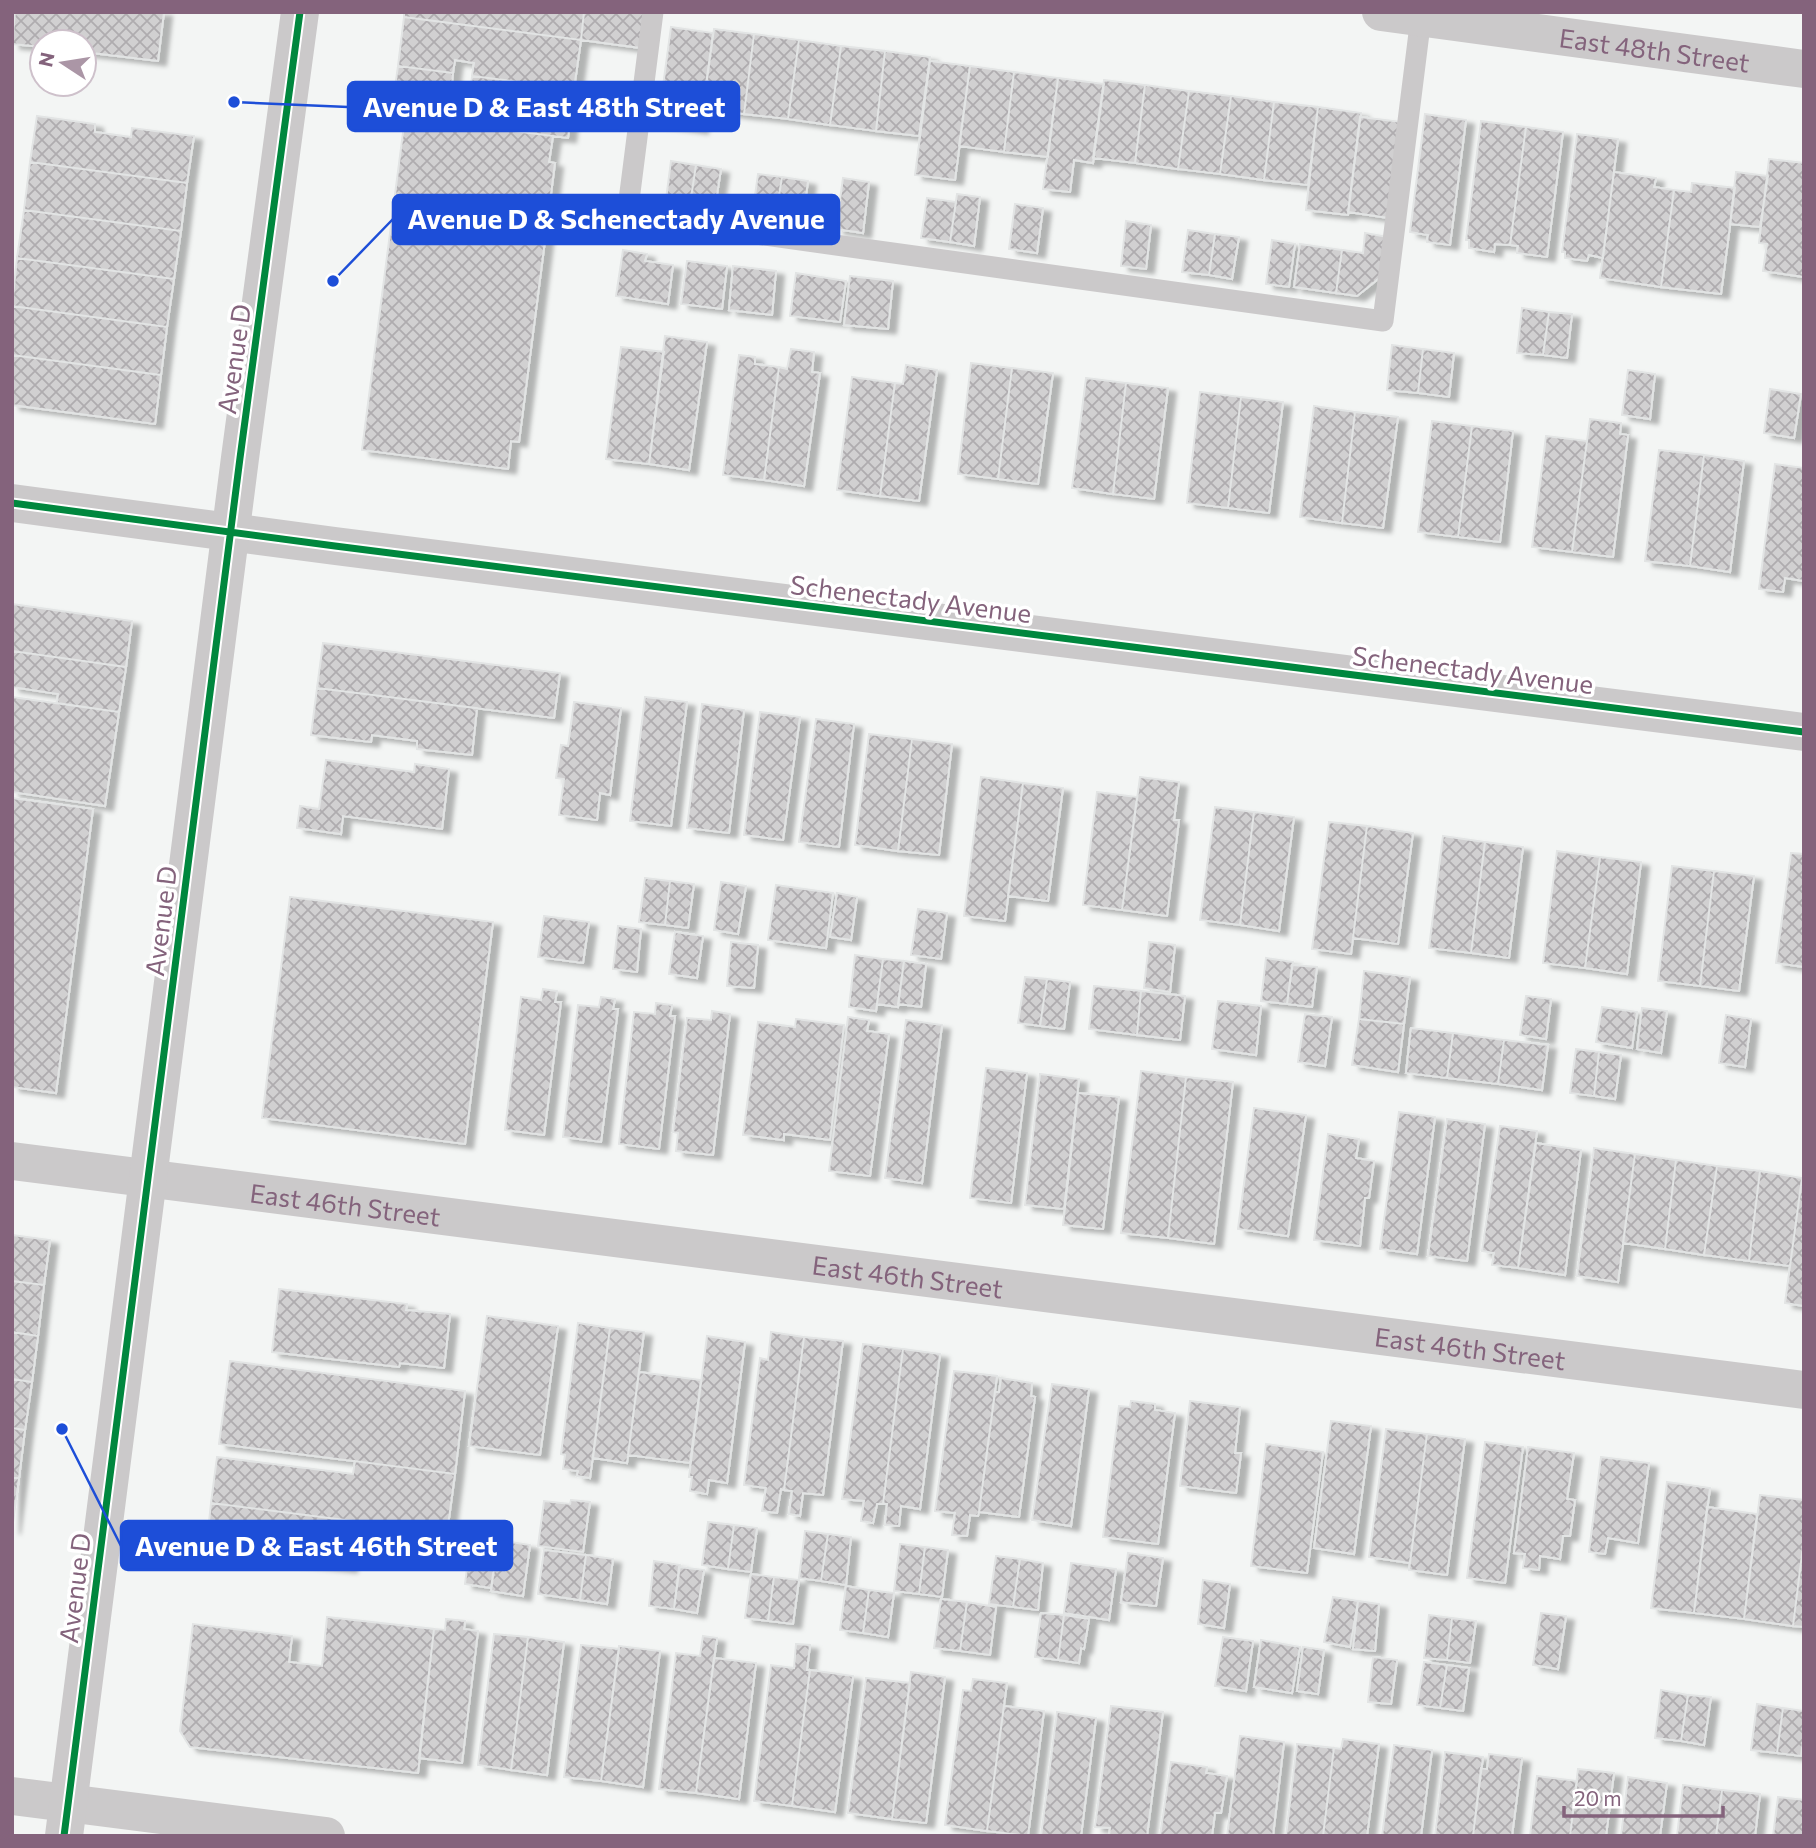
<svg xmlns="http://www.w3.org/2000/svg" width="1816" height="1848" font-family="Commissioner,sans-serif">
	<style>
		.building { fill: url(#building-cross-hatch); stroke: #e2e4e4; stroke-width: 2; filter: url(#shadow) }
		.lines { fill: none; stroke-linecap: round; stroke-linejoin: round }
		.service { stroke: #cbc9ca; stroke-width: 21 }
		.minor { stroke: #cbc9ca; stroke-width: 38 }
		.cycleway-casing { stroke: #fff; stroke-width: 11 }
		.cycleway { stroke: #00873e; stroke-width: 7 }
		.labels { text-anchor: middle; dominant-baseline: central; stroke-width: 7; stroke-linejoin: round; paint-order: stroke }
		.street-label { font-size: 26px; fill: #84637c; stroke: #fff }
		.leader { fill: none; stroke: #1d4ed8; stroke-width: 2.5 }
		.callout-dot { fill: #1d4ed8; stroke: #fff; stroke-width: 2.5 }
		.callout { fill: #1d4ed8; stroke: #1d4ed8; stroke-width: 2.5 }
		.callout-label { font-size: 28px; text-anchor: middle; font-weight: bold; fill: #fff }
	</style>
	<defs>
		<pattern id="building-cross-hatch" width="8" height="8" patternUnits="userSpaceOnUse" patternTransform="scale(1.75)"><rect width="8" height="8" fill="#d1d0d1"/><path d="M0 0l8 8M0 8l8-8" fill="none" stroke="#afacaf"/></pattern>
		<filter id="shadow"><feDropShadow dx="8" dy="4.5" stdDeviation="2" flood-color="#0004"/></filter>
	</defs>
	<rect width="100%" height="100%" fill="#f3f5f4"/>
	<path class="building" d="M15,12h149l-6,49 -74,-9v-10h-42v5l-30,-3z
		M404,12h180l-3,28 -177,-23z
		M584,12h61l-4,36 -60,-8z
		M404,17l177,23 -7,49 -102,-13 2,-13 -19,-3 -2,13 -55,-7z
		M671,27l42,6 -13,96 -42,-6z
		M714,29l40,5 -10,80 -41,-6z
		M754,34l45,6 -11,79 -44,-5z
		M799,40l42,6 -11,79 -42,-6z
		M841,46l44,5 -9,80 -46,-6z
		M885,51l45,6 -11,79 -43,-5z
		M930,61l40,5 -15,114 -40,-5z
		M398,66l55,7 -1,11 19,2 1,-10 102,13 -6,49 -177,-23z
		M970,66l44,6 -10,80 -45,-6z
		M1014,72l44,6 -10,79 -44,-5z
		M1058,78l46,6 -11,79 -19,-3 -4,32 -27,-3z
		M1104,80l41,5 -10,78 -42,-5z
		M1145,85l44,6 -11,78 -43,-6z
		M1189,91l42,5 -11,78 -42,-5z
		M1231,96l43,6 -10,78 -44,-6z
		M1274,102l44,5 -10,78 -44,-5z
		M1318,107l43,6 -13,102 -42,-5z
		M1425,114l41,6 -16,125 -23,-3 1,-7 -18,-3z
		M37,116l58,8v8l36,5 1,-9 62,8 -7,47 -157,-21z
		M405,117l148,19 -4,26 6,1 -36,279 -8,-1 -3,28 -146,-19z
		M1360,117l42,5 -13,96 -41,-6z
		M1481,121l45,6 -16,118 -15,-1 -1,8 -25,-4v-8h-3z
		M1526,127l37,5 -16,125 -30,-4 1,-7 -8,-1z
		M1577,134l41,5 -15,119 -14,-3 -2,6 -22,-3v-6h-3z
		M1769,159l35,4v114l-41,-6 4,-27 -8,-1z
		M671,161l25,4 -7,46 -24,-4z
		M30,162l157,21 -6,48 -157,-21z
		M696,165l25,4 -7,45 -25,-3z
		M1614,172l42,6 -2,9 20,3 -13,97 -61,-9z
		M1736,172l32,4 -8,51 -30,-3z
		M758,174l24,3 -7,44 -23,-4z
		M782,177l26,4 -6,44 -27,-4z
		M843,178l26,4 -6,51 -27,-4z
		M1692,183l43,5 -14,106 -60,-7 13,-97 17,2z
		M957,194l23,3 -6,49 -24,-4z
		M927,198l29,4 -6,40 -29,-4z
		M1015,204l28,4 -6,45 -28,-4z
		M24,210l157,21 -7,48 -157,-21z
		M1126,221l25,4 -5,44 -25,-3z
		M1188,230l27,4 -6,41 -27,-3z
		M1365,233l23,4 -6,39 -25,20 -21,-3 6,-43 21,3z
		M1215,234l24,3 -7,42 -23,-4z
		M1272,240l23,4 -6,43 -23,-3z
		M1300,244l42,6 -6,43 -42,-6z
		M623,250l24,4 -2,7 28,4 -5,39 -52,-8z
		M17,258l157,21 -7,48 -155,-21z
		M687,261l40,5 -5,43 -41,-5z
		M733,266l43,5 -4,44 -43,-5z
		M796,273l50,8 -6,41 -50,-6z
		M850,276l43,5 -5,48 -44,-4z
		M12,306l155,21 -6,48 -149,-20z
		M1522,308l27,4 -6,43 -26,-2z
		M1549,312l23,2 -5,44 -24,-3z
		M665,336l42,6 -18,128 -40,-6z
		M1392,345l31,4 -5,44 -31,-3z
		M621,347l43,5 -15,112 -43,-5z
		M791,349l23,3 -2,20 8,1 -16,113 -40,-6 15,-113 8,2z
		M1423,349l31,4 -5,44 -31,-4z
		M12,355l149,20 -6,49 -143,-19z
		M739,355l16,2v7l24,3 -15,113 -41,-5z
		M971,363l41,5 -14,111 -40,-5z
		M906,365l31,5 -18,131 -39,-5 15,-113 8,1z
		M1012,368l41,5 -15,111 -40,-5z
		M1628,370l27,4 -5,45 -28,-4z
		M852,377l43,6 -15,113 -43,-6z
		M1086,378l40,5 -13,111 -41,-6z
		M1126,383l42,5 -14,111 -41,-5z
		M1770,389l31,5 -7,44 -30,-5z
		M1200,392l41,5 -13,111 -41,-5z
		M1241,397l42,5 -14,111 -41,-5z
		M1314,406l41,6 -13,111 -42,-6z
		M1355,412l43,5 -15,111 -41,-5z
		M1590,419l31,4 -1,11 8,1 -15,122 -41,-5z
		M1432,421l40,5 -14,111 -40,-5z
		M1472,426l41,5 -13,111 -42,-5z
		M1546,436l41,5 -15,111 -40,-5z
		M1659,450l45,5 -14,111 -45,-5z
		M1704,455l40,6 -14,111 -40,-6z
		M1775,464l29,4v113l-19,-3 -2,14 -24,-3z
		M12,604l120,17 -6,46 -114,-16z
		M323,643l237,30 -6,45 -237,-30z
		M12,651l114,16 -7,45 -62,-9 1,-9 -46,-7z
		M317,688l160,20 -5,47 -55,-6v-8l-45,-6 -1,7 -60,-7z
		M12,697l107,15 -14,94 -93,-14z
		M645,697l42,5 -16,124 -41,-5z
		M574,702l47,6 -11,87 -10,-2 -3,27 -38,-5 5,-36 -8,-1 5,-33 7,1z
		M702,704l42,6 -15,123 -42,-5z
		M760,712l40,5 -17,123 -39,-5z
		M816,719l38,5 -15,123 -40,-5z
		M869,734l43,5 -14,112 -43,-6z
		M912,739l40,5 -13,111 -41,-4z
		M326,760l88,12 1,-8 34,5 -7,60 -99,-13 -2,18 -44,-6 3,-22 19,3z
		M981,777l42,6 -18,138 -41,-5z
		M1140,777l39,5 -5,38h5l-12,96 -45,-6z
		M1023,783l40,5 -15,113 -40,-5z
		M1097,792l40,5 -15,113 -39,-5z
		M12,798l81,11 -37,284 -44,-6z
		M1215,807l39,5 -14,113 -40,-5z
		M1254,812l40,5 -15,114 -39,-6z
		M1329,822l38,4 -16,128 -39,-5z
		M1367,826l46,7 -15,111 -45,-6z
		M1443,836l42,6 -14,111 -42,-5z
		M1485,842l38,5 -14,111 -38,-5z
		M1557,851l43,6 -15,111 -42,-5z
		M1791,853l13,1v113l-28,-4z
		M1600,857l41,5 -14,112 -42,-6z
		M1672,866l42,5 -14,115 -42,-5z
		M1714,871l40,5 -15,115 -39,-5z
		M645,878l25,3 -5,44 -26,-3z
		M670,881l24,3 -6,44 -23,-3z
		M721,882l25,4 -8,48 -24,-4z
		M776,885l57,8 -7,55 -58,-8z
		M837,893l20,4 -6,43 -21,-3z
		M290,897l203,25 -28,222 -203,-26z
		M918,909l29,4 -6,46 -30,-4z
		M544,916l45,6 -6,41 -45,-6z
		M618,926l23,3 -4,43 -24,-3z
		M675,932l28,4 -6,42 -28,-4z
		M731,942l27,3 -4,43 -27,-2z
		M1149,942l26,3 -5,47 -26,-4z
		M855,955l28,4 -7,52 -27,-4z
		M1266,958l27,4 -6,42 -26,-3z
		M883,959l21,2 -6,46 -21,-3z
		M904,961l22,3 -5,43 -23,-3z
		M1292,965l25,2 -5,40 -25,-3z
		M1364,971l46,6 -6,47 -45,-5z
		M1025,977l22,2 -7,47 -22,-3z
		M1047,979l23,3 -6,47 -24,-3z
		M1094,986l47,5 -4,44 -48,-6z
		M543,989l14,2 -2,11h6l-17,133 -39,-5 16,-133 20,3z
		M1141,991l44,5 -5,44 -43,-5z
		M1526,996l25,3 -5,40 -26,-4z
		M601,997l14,2 -2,10h5l-17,133 -38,-5 15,-132 21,2z
		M1218,1001l43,5 -5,49 -44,-6z
		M656,1003l16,2 -2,11h5l-16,133 -40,-5 15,-132 21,2z
		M1602,1007l35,5 -5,36 -36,-6z
		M1642,1008l25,3 -6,42 -24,-4z
		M712,1011l18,3 -17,141 -37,-4 2,-18 -5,-1 14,-114 24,2z
		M1305,1014l27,3 -7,49 -27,-4z
		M1726,1015l25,4 -6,48 -26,-4z
		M848,1017l21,3 -2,11 22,3 -19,142 -41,-5z
		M796,1019l48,6 -14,115 -46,-6v6l-41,-5 15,-113 37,5z
		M1359,1019l45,5 -6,48 -46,-7z
		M906,1020l36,5 -20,158 -37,-5z
		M1411,1028l42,5 -6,45 -41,-5z
		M1453,1033l51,7 -6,44 -51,-6z
		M1504,1040l44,5 -6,45 -44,-6z
		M1576,1049l23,3 -5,44 -24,-3z
		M1599,1052l22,3 -6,44 -21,-3z
		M986,1068l41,5 -16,130 -41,-5z
		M1141,1071l45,6 -18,161 -47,-5z
		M1040,1074l39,5 -15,130 -39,-4z
		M1186,1077l47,5 -19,162 -46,-6z
		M1078,1093l41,4 -16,132 -40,-4z
		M1254,1108l52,7 -18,121 -50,-7z
		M1399,1112l36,5 -18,137 -37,-5z
		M1447,1119l38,5 -18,137 -39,-5z
		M1500,1126l37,5 -19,137 -26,-3 2,-12 -12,-2z
		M1328,1134l31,5 -3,19 18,3 -5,37h-4l-5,48 -46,-6z
		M1536,1143l45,7 -16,125 -47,-7z
		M1594,1148l41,6 -17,128 -41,-6z
		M1635,1154l41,6 -11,89 -42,-6z
		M1676,1160l41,6 -13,89 -39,-6z
		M1717,1166l43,5 -11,90 -45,-6z
		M1760,1171l42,7 -12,88 -41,-5z
		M1802,1178h2v128l-19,-3z
		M12,1235l38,5 -6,45 -32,-4z
		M12,1281l32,4 -6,51 -26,-4z
		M279,1289l128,15 -1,6 44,4 -6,54 -44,-5 -1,4 -127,-15z
		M487,1316l71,10 -18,129 -71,-9z
		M578,1323l32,5 -20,150 -13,-2 1,-5 -15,-2 2,-14 -4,-1z
		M610,1328l34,4 -17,131 -34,-5z
		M12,1332l26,4 -6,46 -20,-3z
		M771,1332l33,5 -20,153 -3,-1 -4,24 -15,-2 4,-23 -22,-3 16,-127 8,2z
		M707,1336l38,6 -18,141 -18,-3 -2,14 -17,-3 2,-14h-3z
		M804,1337l39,4 -20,154 -20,-2 -3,23 -11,-2 3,-23 -8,-1z
		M863,1344l40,5 -20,155h-6l-4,19 -12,-2 3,-20 -22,-2z
		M903,1349l37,5 -20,155 -19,-3 -2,20 -14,-1 2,-21h-4z
		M230,1361l235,30 -10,83 -236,-30z
		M954,1371l43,5 -18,136 -1,4 -8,-1 -3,21 -15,-1 3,-22 -20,-2z
		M639,1372l62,8 -11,83 -62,-8z
		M1001,1378l31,5 -1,13 4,1 -16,120 -40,-5 16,-120h4z
		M12,1379l20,3 -7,48 -13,-2z
		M1052,1384l37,5 -18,137 -39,-6z
		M1131,1401l24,3v6l20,3 -17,131 -55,-7 16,-131 11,1z
		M1190,1401l50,6 -5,46h6l-5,40 -56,-7z
		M1331,1421l40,5 -17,128 -40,-6z
		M12,1428l13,2 -6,48h-7z
		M1386,1429l41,5 -17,129 -41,-6z
		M1427,1434l38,5 -18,136 -38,-5z
		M1485,1442l38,5 -18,136 -38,-5z
		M1266,1444l57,8 -16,121 -56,-7z
		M1528,1447l46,6 -7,46 8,1 -5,36h-7l-3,23 -20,-3 -1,14 -16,-2 2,-14 -11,-1z
		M217,1457l136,17 2,-13 100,13 -8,59 -236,-30z
		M1601,1457l48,6 -11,80 -30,-5 -3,16 -16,-2z
		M12,1478h7l-7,52z
		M1667,1482l43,6 -16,125 -43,-5z
		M1760,1495l44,5v38l-11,88 -49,-7z
		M571,1500l19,2 -7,50 -45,-6 6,-45 26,3z
		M211,1503l126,16 -1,17 16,2 -3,30 -62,-7 1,-8 -30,-4 -1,8 -51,-7z
		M1707,1507l50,7 -13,105 -50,-6z
		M708,1522l26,3 -6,44 -26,-4z
		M734,1525l23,3 -6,44 -23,-3z
		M805,1531l23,3 -7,47 -22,-3z
		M828,1534l23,3 -5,48 -25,-4z
		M471,1537l27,3 -7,48 -26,-4z
		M1804,1538v89l-11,-1z
		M498,1540l32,5 -7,51 -32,-5z
		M900,1544l25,3 -6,47 -25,-3z
		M925,1547l23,3 -6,47 -23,-3z
		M544,1550l42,5 -6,45 -42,-6z
		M1128,1553l35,5 -7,48 -35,-4z
		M586,1555l27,4 -6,45 -27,-4z
		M996,1556l24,3 -7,48 -24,-3z
		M1020,1559l23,4 -5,47 -25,-3z
		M654,1561l26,4 -6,44 -25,-3z
		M1071,1563l45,6 -7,51 -45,-7z
		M679,1567l25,3 -7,43 -23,-4z
		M751,1574l23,3 -6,44 -23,-3z
		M774,1577l25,3 -6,44 -25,-3z
		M1203,1580l27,4 -6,44 -26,-4z
		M846,1586l23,4 -6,43 -23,-3z
		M869,1590l25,3 -6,44 -25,-4z
		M1333,1597l25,4 -8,46 -26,-5z
		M941,1599l26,3 -7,49 -26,-3z
		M1358,1601l21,3 -4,47 -22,-2z
		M967,1602l29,5 -6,48 -30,-4z
		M1041,1613l23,2 -6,45 -23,-3z
		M1541,1613l25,3 -8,53 -25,-4z
		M1064,1615l25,4 -5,30 -3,-1 -2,15 -21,-3z
		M1429,1615l23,3 -5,42 -23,-2z
		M327,1617l107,12 -16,144 -228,-26 -10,-16 13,-107 99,12 -3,26 33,4z
		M1452,1618l24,3 -6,42 -23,-3z
		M446,1619l19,2 -1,8 14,2 -16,132 -43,-5 15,-129 11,1z
		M494,1634l34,3 -17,133 -33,-5z
		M703,1636l14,2 -21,155 -37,-4 17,-136 24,3z
		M528,1637l36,5 -17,133 -36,-5z
		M1223,1637l30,4 -7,50 -31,-5z
		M1261,1640l39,7 -8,46 -38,-6z
		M796,1644l14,1 -3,25h3l-18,136 -38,-5 17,-136 23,3z
		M581,1645l38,4 -18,132 -37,-4z
		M619,1646l41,5 -17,136 -42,-6z
		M1303,1647l21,3 -6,44 -21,-3z
		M1373,1657l24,3 -6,44 -23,-2z
		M714,1658l42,5 -17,136 -43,-6z
		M1424,1662l23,3 -7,43 -23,-3z
		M1447,1665l22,3 -6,43 -23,-3z
		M810,1670l43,6 -18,136 -43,-6z
		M911,1672l34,5 -19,146 -34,-4z
		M866,1678l44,5 -18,136 -44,-6z
		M973,1679l34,4 -20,148 -42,-6 18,-135 8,1z
		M1661,1690l27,5 -7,46 -26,-3z
		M1688,1695l23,2 -7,48 -23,-4z
		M1757,1704l26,4 -6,45 -26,-3z
		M1004,1706l40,5 -16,125 -41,-5z
		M1111,1706l52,6 -16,124h-38l1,-8 -15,-1z
		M1783,1708l21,3v24l-3,21 -24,-3z
		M1057,1712l39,6 -15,118h-40z
		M1240,1736l44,6 -11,94h-46z
		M1343,1739l36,5 -12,92h-44l11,-88 7,1z
		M1297,1744l37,4 -11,88h-37z
		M1394,1745l38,5 -11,86h-39z
		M1445,1752l38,5 -10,79h-38z
		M1489,1754l33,4 -10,78h-39l8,-68 6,1z
		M1171,1762l36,5 -1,6 21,3 -6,37h-6l-3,23h-52z
		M1578,1769l36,4 -8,63h-36z
		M1537,1776l40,5 -7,55h-40z
		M1628,1777l39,6 -7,53h-39z
		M1683,1785l39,5 -6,46h-39z
		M1722,1790l38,4 -5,42h-39z
		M1778,1797l26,3v36h-31z"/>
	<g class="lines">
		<path class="service" d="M653,12l-26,204 756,105 38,-304"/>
		<g class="minor">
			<path id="s1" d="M1381,12l423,57"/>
			<path d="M12,503l323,43 1469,186"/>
			<path id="s2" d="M12,1161l1792,229"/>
			<path d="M12,1796l314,40"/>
			<path d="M64,1836l176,-1378 60,-446"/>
		</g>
		<g class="cycleway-casing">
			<path id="cycleway" d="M12,503l323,43 1469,186
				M64,1836l176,-1378 60,-446"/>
		</g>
		<use href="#cycleway" class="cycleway"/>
	</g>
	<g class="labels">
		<g class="street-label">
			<text stroke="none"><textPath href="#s1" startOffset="276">East 48th Street</textPath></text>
			<text transform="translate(233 359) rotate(-82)">Avenue D</text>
			<text transform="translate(911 598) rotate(7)">Schenectady Avenue</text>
			<text transform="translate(1473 669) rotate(7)">Schenectady Avenue</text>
			<text transform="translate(160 921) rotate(-83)">Avenue D</text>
			<text stroke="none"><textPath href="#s2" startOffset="336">East 46th Street</textPath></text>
			<text stroke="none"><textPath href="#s2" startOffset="903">East 46th Street</textPath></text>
			<text stroke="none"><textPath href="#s2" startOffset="1470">East 46th Street</textPath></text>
			<text transform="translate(74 1588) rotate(-83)">Avenue D</text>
		</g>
	</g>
	<path class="leader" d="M234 102L348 107M333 281L393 219M62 1429L121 1546"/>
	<g class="callout-dot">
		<circle cx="234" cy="102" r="7"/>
		<circle cx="333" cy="281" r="7"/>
		<circle cx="62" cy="1429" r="7"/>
	</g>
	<g class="callout">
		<rect x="348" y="82" width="391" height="49" rx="7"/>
		<rect x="393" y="195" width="446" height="49" rx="7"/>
		<rect x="121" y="1521" width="391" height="49" rx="7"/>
	</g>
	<g class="callout-label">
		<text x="544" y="117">Avenue D &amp; East 48th Street</text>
		<text x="616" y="229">Avenue D &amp; Schenectady Avenue</text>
		<text x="316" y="1556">Avenue D &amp; East 46th Street</text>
	</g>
	<rect width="1816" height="1848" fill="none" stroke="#84637c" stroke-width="28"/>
	<g transform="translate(63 63) rotate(282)"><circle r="33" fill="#ffffff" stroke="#cec1cb" stroke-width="2"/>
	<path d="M0-5L12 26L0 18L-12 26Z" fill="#ab96a6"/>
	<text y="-10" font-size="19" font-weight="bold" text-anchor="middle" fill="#84637c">N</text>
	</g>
	<path d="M1564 1806v10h159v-10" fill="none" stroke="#84637c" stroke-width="3.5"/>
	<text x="1574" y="1806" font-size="21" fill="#84637c" stroke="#ffffff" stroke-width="5" paint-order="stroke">20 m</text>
</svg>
